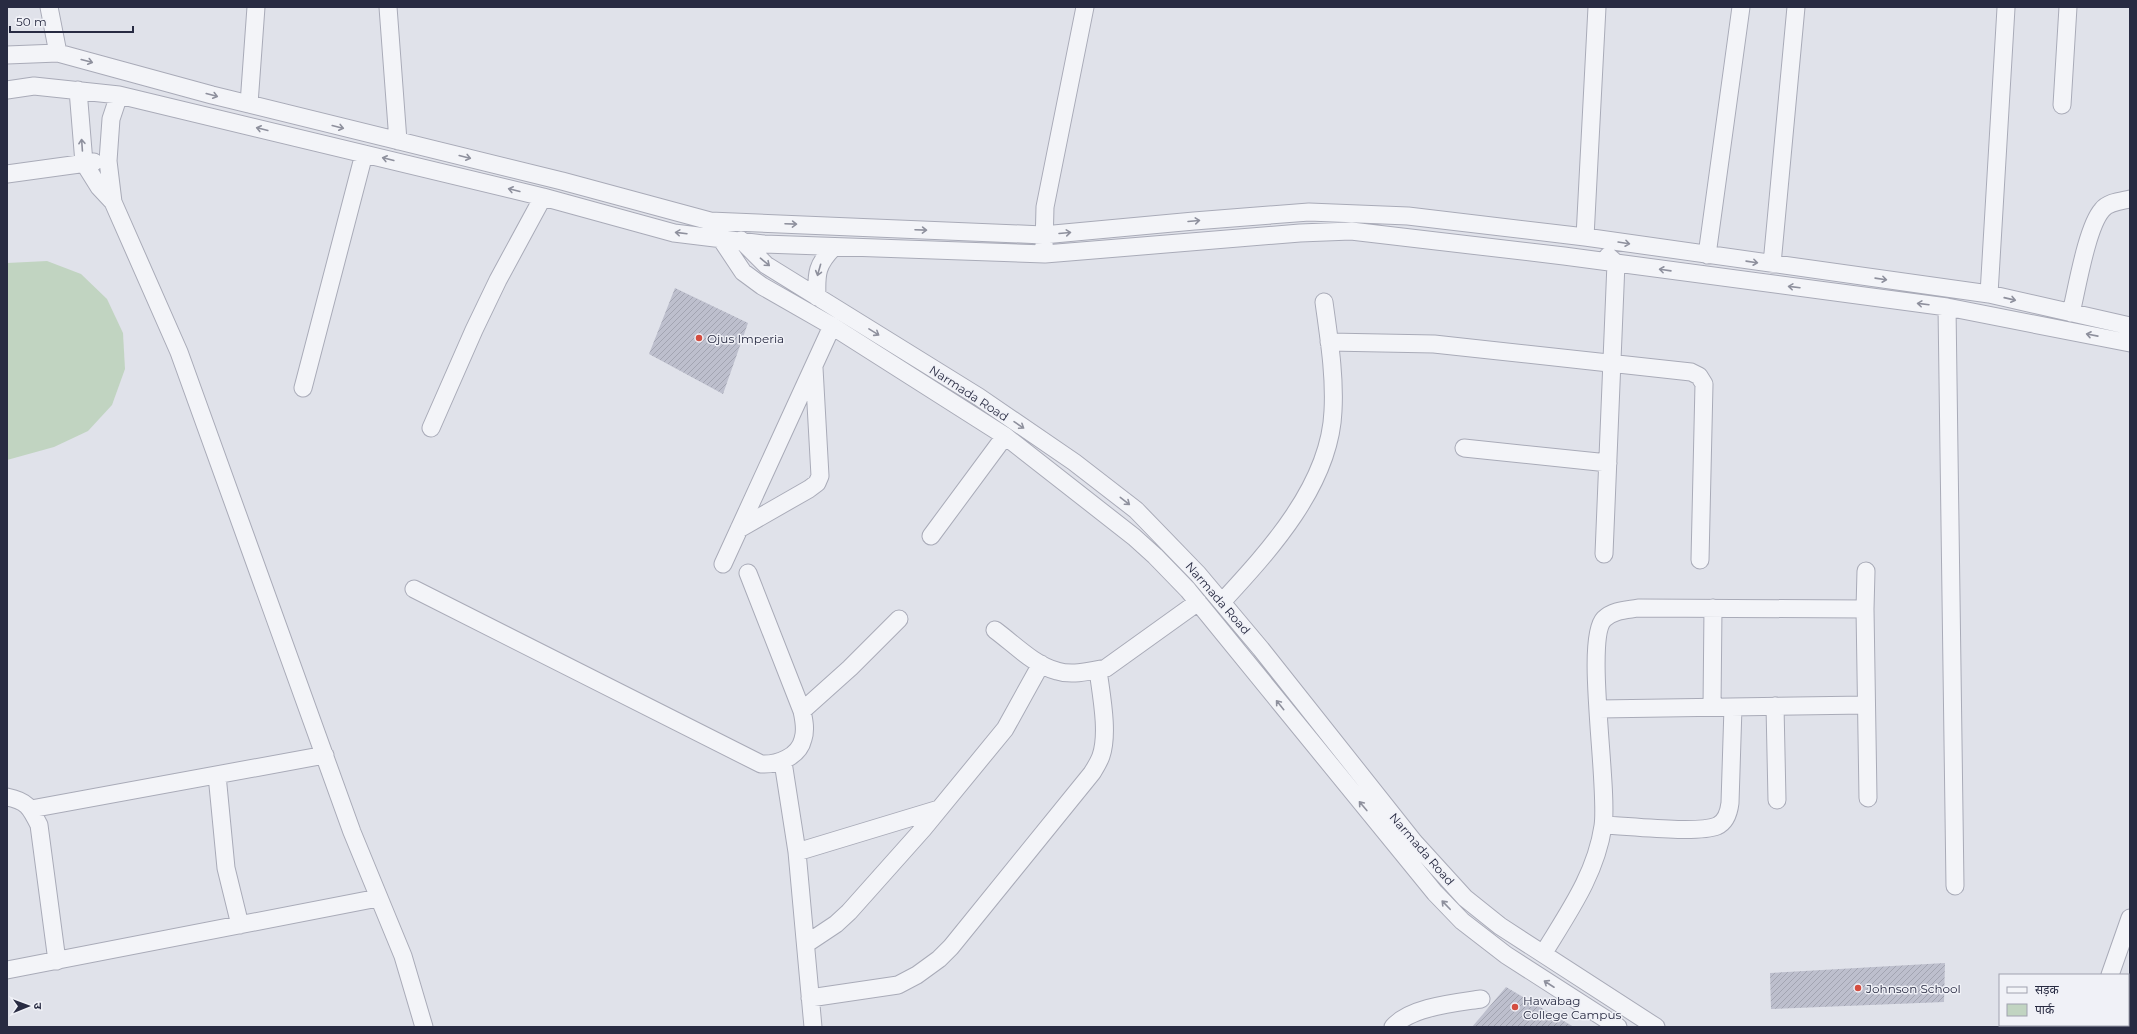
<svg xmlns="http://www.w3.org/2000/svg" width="2137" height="1034" font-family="Montserrat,'Noto Sans Devanagari',sans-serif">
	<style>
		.green { fill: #c1d4c1 }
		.building { fill: url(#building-hatch) }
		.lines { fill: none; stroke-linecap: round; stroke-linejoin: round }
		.minor-casing { stroke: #a9abb8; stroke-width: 19 }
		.minor { stroke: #f3f4f8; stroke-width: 17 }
		.oneway { stroke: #8e909d }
		.poi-dot { fill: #d44d40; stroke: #f0f1f7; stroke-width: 1.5 }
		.labels { text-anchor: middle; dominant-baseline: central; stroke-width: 3; stroke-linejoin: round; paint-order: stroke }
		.poi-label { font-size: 12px; fill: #282b42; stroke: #f0f1f7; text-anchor: start }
		.street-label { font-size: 12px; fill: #282b42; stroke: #f0f1f7 }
	</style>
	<defs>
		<pattern id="building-hatch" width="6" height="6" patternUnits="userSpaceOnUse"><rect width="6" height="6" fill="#bdbfcd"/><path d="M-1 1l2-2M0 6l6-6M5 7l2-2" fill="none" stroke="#a2a4b1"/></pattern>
	</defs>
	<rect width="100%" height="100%" fill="#e0e2ea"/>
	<path class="green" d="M47,261l34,13 26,25 16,34 2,36 -13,36 -24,26 -34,16 -47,13v-197z"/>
	<path class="building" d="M675,288l73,35 -25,71 -74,-40z
		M1945,963l-1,39 -173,7 -1,-36z
		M1506,987l68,40h-102z"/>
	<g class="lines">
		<g class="minor-casing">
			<path id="minor" d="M49,7l9,46
				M388,7l10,134
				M7,55l51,-2 154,42 350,86 148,40 333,14 151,-14 115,-9 99,4 177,21 404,57 141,32
				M7,90l27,-4 85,9 424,102 131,36 90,11 281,10 255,-21 51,-2 213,25 383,51 183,36
				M78,90l6,73 15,24 14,15
				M119,95l-8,24 -3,42 5,41 66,150 173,480 51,124 21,71
				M249,104l7,-97
				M2062,105l6,-98
				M7,174l87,-12
				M717,233l26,39 19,14 70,40 173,110 129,101 21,19 33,34 247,303 27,28 44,34 112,72
				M1585,237l12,-230
				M741,240l25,25 213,132 95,65 62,48 62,64 63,75 153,193 51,56 35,28 156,101
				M1044,246l1,-39 40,-200
				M1707,255l34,-248
				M1772,264l24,-257
				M1989,294l17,-286
				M817,297c-1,-24 0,-33 17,-50
				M1947,307l8,579
				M2071,313c6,-25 16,-86 31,-103 6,-8 19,-9 28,-11
				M1329,342l105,2 257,28 8,4 5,8 -4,176
				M303,388l61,-234
				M431,428l43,-98 24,-50 45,-83
				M1464,448l144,15
				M739,529l70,-40 8,-6 3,-7 -6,-108
				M931,536l74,-100
				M1604,554l12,-291 -8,-7
				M723,564l109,-238
				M1866,571l-1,38 3,189
				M414,589l347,175c16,1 38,-7 42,-25 3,-9 1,-19 -1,-28l-54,-138
				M1222,602c47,-51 108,-117 111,-191 2,-36 -4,-72 -9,-109
				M995,630c19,14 39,35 62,41 15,5 34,0 49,-3l92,-66
				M1775,706l2,94
				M1712,707l1,-99
				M1599,709l267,-4
				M802,711l48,-43 49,-49
				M783,762l14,90 16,175
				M217,775l9,93 14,57
				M7,797c20,4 23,10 32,28l18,136
				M31,809l294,-54
				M1604,825c25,1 93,9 113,1 9,-4 12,-15 13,-23l3,-96
				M797,852l142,-43
				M806,944l30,-20 13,-12 74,-83 82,-100 36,-65
				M1543,954c25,-41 53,-80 60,-128 6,-38 -19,-187 1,-207 9,-9 23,-9 34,-11l227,1
				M7,970l371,-72
				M2110,975l20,-57
				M2128,986l2,-2
				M810,998l88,-13 19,-10 22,-16 12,-12 141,-174c3,-5 7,-11 9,-17 8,-23 0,-62 -3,-86
				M1393,1027c17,-20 62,-24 88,-28
				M2097,1027v-2"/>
		</g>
		<use href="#minor" class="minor"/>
	</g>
	<defs><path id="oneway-shaft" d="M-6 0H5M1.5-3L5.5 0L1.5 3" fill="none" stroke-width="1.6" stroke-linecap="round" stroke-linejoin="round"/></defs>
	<g class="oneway">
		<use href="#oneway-shaft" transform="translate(87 61) rotate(15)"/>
		<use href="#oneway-shaft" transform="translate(212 95) rotate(15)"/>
		<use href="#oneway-shaft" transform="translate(338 127) rotate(14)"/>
		<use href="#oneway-shaft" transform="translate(262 129) rotate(-166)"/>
		<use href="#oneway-shaft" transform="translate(82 145) rotate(-94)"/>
		<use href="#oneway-shaft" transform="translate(465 157) rotate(14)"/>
		<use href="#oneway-shaft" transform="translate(388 159) rotate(-166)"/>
		<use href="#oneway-shaft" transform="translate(514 190) rotate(-166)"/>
		<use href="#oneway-shaft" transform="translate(1194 221) rotate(-5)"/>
		<use href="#oneway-shaft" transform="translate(791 224) rotate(2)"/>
		<use href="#oneway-shaft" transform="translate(921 230) rotate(2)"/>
		<use href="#oneway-shaft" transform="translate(681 233) rotate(-173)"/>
		<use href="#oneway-shaft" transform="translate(1065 233) rotate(-5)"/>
		<use href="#oneway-shaft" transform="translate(1624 243) rotate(9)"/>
		<use href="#oneway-shaft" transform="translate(765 262) rotate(40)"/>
		<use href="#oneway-shaft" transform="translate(1752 262) rotate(8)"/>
		<use href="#oneway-shaft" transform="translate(819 270) rotate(106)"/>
		<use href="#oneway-shaft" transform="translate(1665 270) rotate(-172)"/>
		<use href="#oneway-shaft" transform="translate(1881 279) rotate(8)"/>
		<use href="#oneway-shaft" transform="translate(1794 287) rotate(-173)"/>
		<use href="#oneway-shaft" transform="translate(2010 299) rotate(13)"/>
		<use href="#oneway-shaft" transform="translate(1923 304) rotate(-173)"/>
		<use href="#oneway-shaft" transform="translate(874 332) rotate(32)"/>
		<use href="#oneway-shaft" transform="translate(2092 335) rotate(-169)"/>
		<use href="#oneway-shaft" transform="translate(1019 425) rotate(34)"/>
		<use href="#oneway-shaft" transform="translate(1125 501) rotate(38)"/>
		<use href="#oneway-shaft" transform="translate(1280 705) rotate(-129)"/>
		<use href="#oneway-shaft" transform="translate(1363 806) rotate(-130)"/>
		<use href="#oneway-shaft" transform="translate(1446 905) rotate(-134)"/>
		<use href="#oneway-shaft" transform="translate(1549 984) rotate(-147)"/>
	</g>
	<g class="poi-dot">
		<circle cx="699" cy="338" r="4"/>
		<circle cx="1858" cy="988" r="4"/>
		<circle cx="1515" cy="1007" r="4"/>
	</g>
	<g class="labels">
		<g class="poi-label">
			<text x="707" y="338">Ojus Imperia</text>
			<text x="1866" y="988">Johnson School</text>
			<text x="1523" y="1000">Hawabag<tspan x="1523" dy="14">College Campus</tspan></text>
		</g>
		<g class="street-label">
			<text transform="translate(969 393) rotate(33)">Narmada Road</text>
			<text transform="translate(1218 598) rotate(49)">Narmada Road</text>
			<text transform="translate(1422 849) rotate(49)">Narmada Road</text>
		</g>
	</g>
	<rect width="2137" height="1034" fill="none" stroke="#282b42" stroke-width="16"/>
	<rect x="1999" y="974" width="130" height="52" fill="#f0f1f7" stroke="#a0a2af"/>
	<rect x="2007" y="987" width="20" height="6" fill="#f3f4f8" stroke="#a0a2af"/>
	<text x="2035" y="994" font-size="12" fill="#282b42">सड़क</text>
	<rect x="2007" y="1004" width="20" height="12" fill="#c1d4c1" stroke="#a0a2af"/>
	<text x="2035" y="1014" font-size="12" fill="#282b42">पार्क</text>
	<g transform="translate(28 1006) rotate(89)" stroke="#f0f1f7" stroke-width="3" paint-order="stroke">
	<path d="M0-3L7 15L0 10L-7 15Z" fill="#282b42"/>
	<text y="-6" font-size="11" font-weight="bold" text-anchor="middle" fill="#282b42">उ</text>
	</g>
	<path d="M10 26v6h123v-6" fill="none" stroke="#282b42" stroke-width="2"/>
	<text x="16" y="26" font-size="12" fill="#282b42" stroke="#f0f1f7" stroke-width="3" paint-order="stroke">50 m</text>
</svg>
